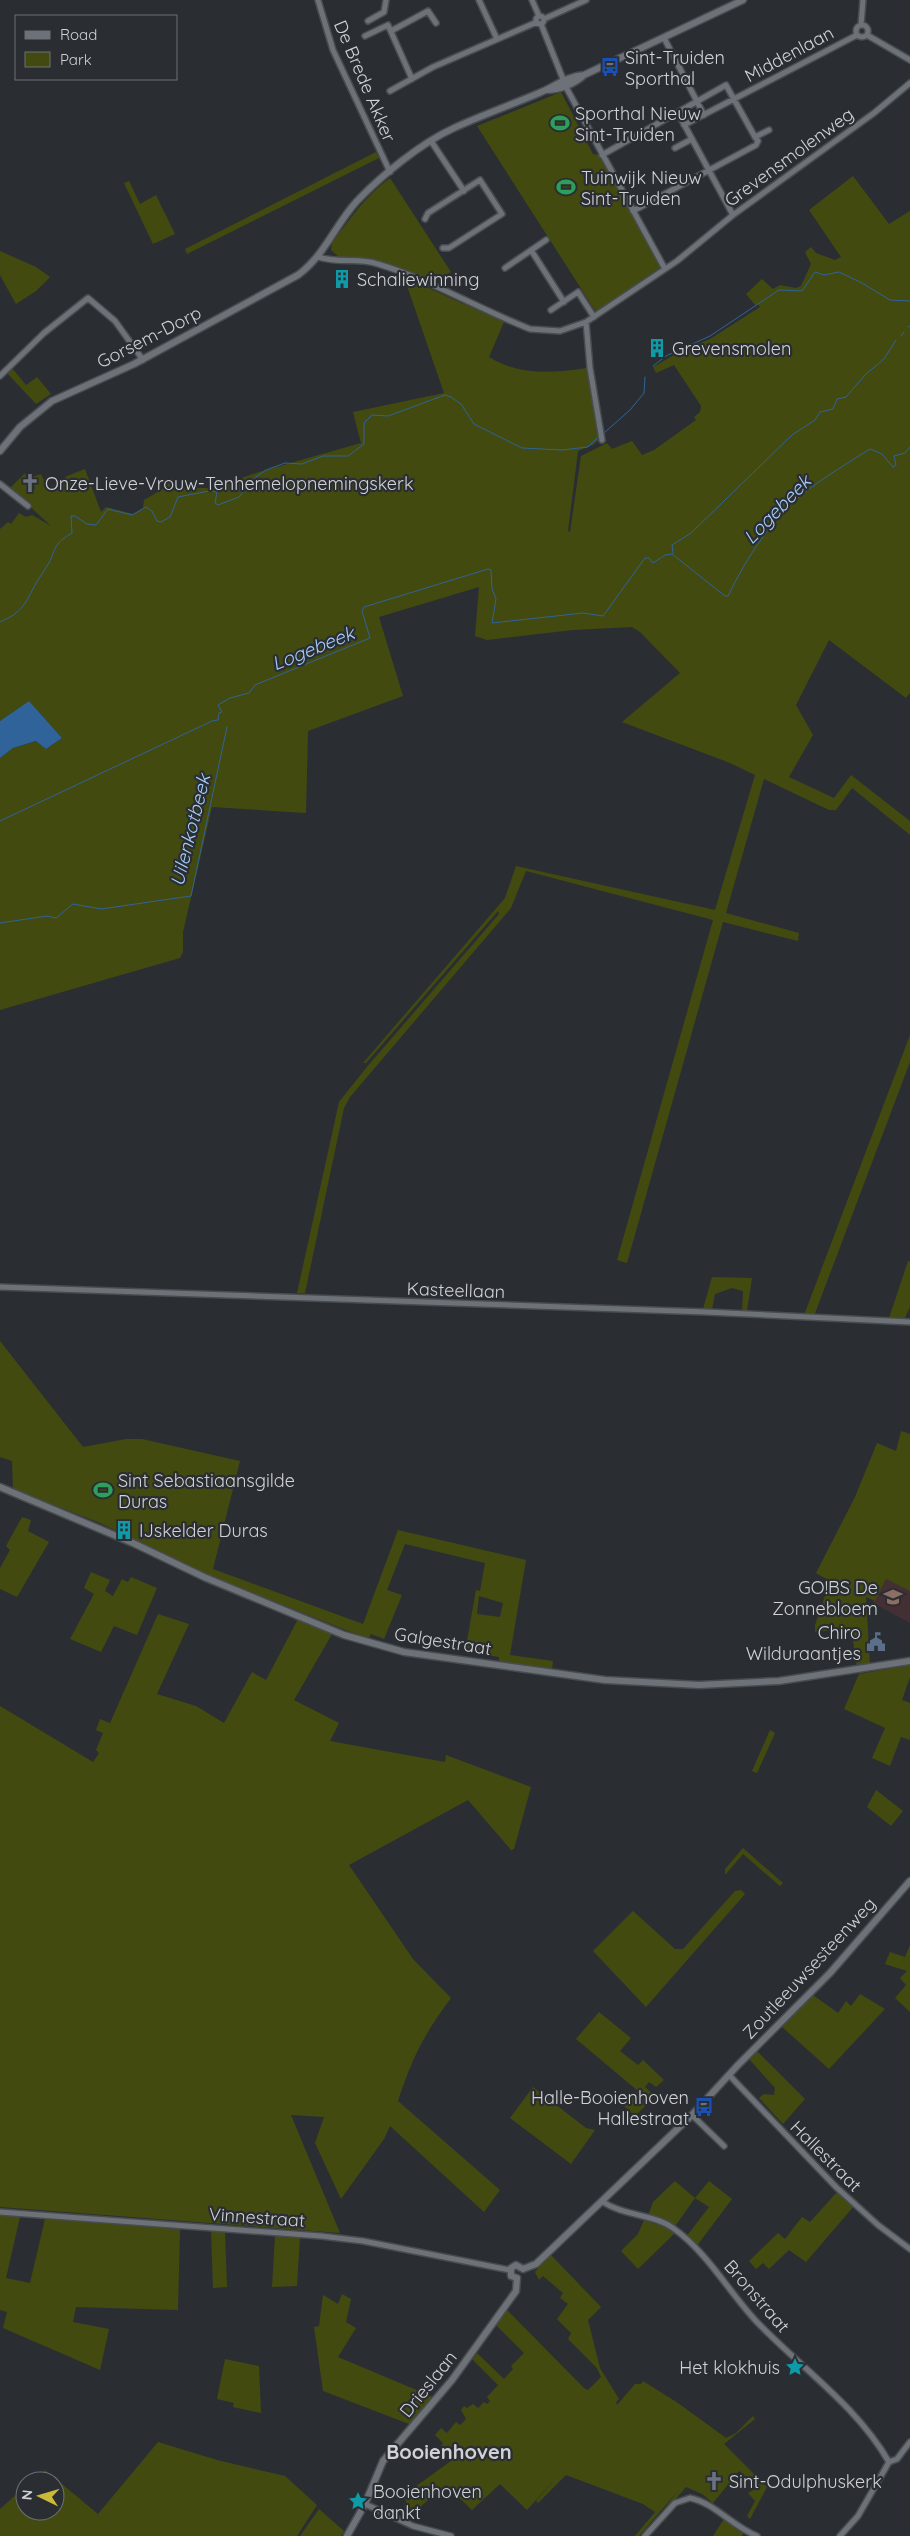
<svg xmlns="http://www.w3.org/2000/svg" width="910" height="2536" font-family="Quicksand,sans-serif">
	<style>
		.education { fill: #432f34 }
		.green { fill: #434a10; fill-rule: evenodd }
		.water { fill: #2f639a }
		.lines { fill: none; stroke-linecap: round; stroke-linejoin: round }
		.stream { stroke: #2f639a; stroke-width: 1 }
		.minor-casing { stroke: #484b4f; stroke-width: 8 }
		.tertiary-casing { stroke: #484b4f; stroke-width: 9 }
		.minor { stroke: #6d7278; stroke-width: 5 }
		.tertiary { stroke: #6d7278; stroke-width: 6 }
		.labels { text-anchor: middle; dominant-baseline: central; stroke-width: 4.5; stroke-linejoin: round; paint-order: stroke }
		.street-label { font-size: 18px; fill: #d0d2d6; stroke: #2a2e33 }
		.poi-label { font-size: 18px; fill: #d0d2d6; stroke: #2a2e33; text-anchor: start }
		.water-label { font-size: 19px; font-style: italic; fill: #a4cefe; stroke: #2a2e33 }
		.quarter-label { font-size: 20px; font-weight: bold; fill: #d0d2d6; stroke: #2a2e33 }
	</style>
	<rect width="100%" height="100%" fill="#2a2e33"/>
	<path class="education" d="M886,1579l24,12v32l-37,-20z"/>
	<path class="green" d="M561,92l32,62 7,1 61,112 -65,45 -119,-186z
		M376,152l3,6 -192,96 -2,-5z
		M853,176l36,48 21,-13v482l-4,5 -77,-58 -33,65 17,30 -24,42 45,21 17,-23 59,46v14l-58,-47 -16,22h-7l-65,-31 -38,134 73,20 -1,8 -75,-19 -96,341 -10,-3 96,-340 -187,-49 -15,37 -161,189 -6,11 -39,185h-8l42,-191 27,-34 133,-154 -1,-3 -132,152h-3l142,-165 11,-32 199,44 40,-135 -25,-12 -108,-41 58,-49 -40,-41 -8,-5 -59,3 -86,10 -12,-4 4,-49 -100,30 24,79 -95,35 -2,82 -94,-6 -29,125v20l-3,6 -180,52v-252l13,-10 24,-7 9,8 16,-11 -33,-37 -29,20v-192l8,-7 3,2 8,-11 7,4 6,-2 19,11 -41,-38 15,-15 5,18 5,-2 -3,-12 9,-3 7,15 19,-13 18,-7 16,43 5,-5 27,7 10,-6 1,-8 17,-10 12,-12 3,10h37l46,-16 102,-29 -8,-31 91,-19 -40,-116 100,45 -15,35c31,19 64,16 98,11l12,72 -6,5 -15,6 -10,80 2,1 11,-76 26,-13 5,6 20,-8 10,14 12,-5 42,-30 -2,-3 6,-5 1,-6 -27,-41 -18,8 -3,-6 28,-16 29,-12 50,-32 -2,-3 -3,1 -9,-11 16,-15 11,10 7,-4 16,3 5,-2 10,-22 -6,-12 6,-5 5,6 19,7 6,-3 -32,-47z
		M390,178l61,94 -18,10 -59,-22 -14,-3 -19,2 -10,-9 1,-7c18,-24 33,-47 58,-65z
		M129,181l11,23 16,-9 19,39 -22,10 -29,-61z
		M0,251l36,16 14,10 -14,14 -20,13 -16,-29z
		M11,367l15,18 11,-8 14,17 -15,10 -30,-32z
		M910,1035v27l-96,254 -10,-1z
		M908,1261h2v46l-6,13 -15,-2z
		M712,1277l40,1 -5,33h-5l1,-20 -11,-3 -17,6 -3,16 -9,-1z
		M0,1341l83,106 43,-8h16l98,22 -27,108 150,55 35,-94 128,30 -16,95 43,6 -1,9 -53,-8v-5l-34,-5 11,-62 4,1 5,-28 -80,-19 -18,46 15,5 -18,44 -13,-5 -3,5 -167,-67 -101,-49 -87,-34 -1,-28 -12,-4zM479,1596l24,7 -3,14 -23,-3z
		M901,1431l9,3v157l-24,-12 -11,22 -9,-4 4,69 -13,2 -6,-40 -36,4v-7l15,-44 -14,-8 39,-76 22,-54 19,8z
		M22,1517l9,3 -3,11 21,11 -32,55 -17,-8v-21l10,-18 -4,-4z
		M91,1572l19,8 -5,11 8,5 9,-17 6,3 3,-5 26,11 -20,47 -23,-9 -13,26 -31,-13 24,-45 -10,-6z
		M158,1614l31,10 -32,70 39,12 28,17 28,-51 14,8 32,-61 34,15 -38,66 45,23 -9,18 115,21 1,-7 85,32 -17,62 -3,1 -43,-50 -119,65 64,94 38,39c-27,36 -39,60 -53,103l102,89 -16,22 -94,-86 -6,13 -43,60 -26,-56 9,-26 -33,-2 49,118 -340,-26v-501l93,56 6,-9 -3,-3 7,-17 -7,-3 4,-11 10,4z
		M910,1665v12l-8,23 8,3v37l-9,-3 -11,29 -18,-8 13,-30 -41,-19 15,-35z
		M770,1730l5,3 -18,40 -5,-2z
		M876,1790l27,21 -12,15 -24,-19z
		M743,1848l40,35 -3,3 -37,-32 -18,21v-6z
		M741,1890l4,4 -99,113 -53,-56 40,-40 42,38h8l52,-58z
		M910,1945v67l-15,-14 11,-13 -6,-7 7,-7 -22,-7 5,-12 15,5z
		M860,1994l25,15 -56,60 -48,-43 32,-31 25,18 8,-12 5,5z
		M599,2012l32,26 -11,13 18,14 5,-5 21,20 -8,7 -7,-5 -4,5 10,9 -20,20 -11,-10 14,-15 -62,-52z
		M757,2051l48,48 -22,25 -24,-26 5,-4 10,1 1,-7 -26,-29z
		M533,2087l53,41 9,2 -24,34 -61,-46z
		M675,2181l20,17 14,-17 23,18 -36,48 -10,-10 23,-30 -14,-9 -19,27 -28,-9 5,-14z
		M837,2192l17,14 -48,56 -17,-12 -20,19 -6,-6 -7,6 -7,-8 29,-28 7,6 17,-22 8,5z
		M0,2214l20,3 -14,61 24,5 15,-64 135,10 -2,81 -102,-3 -3,15 36,7 -9,41 -97,-42 4,-16 -7,-2z
		M644,2220l20,7 11,6 -37,36 -17,-18 17,-17z
		M211,2231l14,1 2,55 -14,1z
		M275,2236l25,1 -3,49 -25,1z
		M550,2254l51,53 -13,13 12,48 19,31 -3,3 1,3 18,-21h6l2,-3 35,22 48,35 10,-5 17,-17 2,3 -31,25 43,43 -17,32 -3,-3 8,-15 -7,-8 7,-4v-4l-16,-14 -26,32 -11,-9 -16,-7 -43,49 35,-45 -39,45h-4l20,-24 -12,-8 -77,-29 -28,28 -2,-2 19,-22 -28,31 -27,-26 -28,26 -26,-25 -32,27 -10,-5 3,-3 -2,-5 12,-8 -2,-4 40,-29 -14,-12 2,-3 -8,-8 6,-7 6,5 9,-11 4,3 6,-6 -5,-9 3,-4 3,2 6,-4 5,4 6,-6 3,2 3,-3 -3,-4 11,-12 -26,-26 5,-6 27,26 9,-10 -2,-3 13,-13 -28,-28 11,-15 77,78 4,2 13,-13 -4,-9 -29,-29 3,-6 -14,-14 11,-15 -8,-6 3,-5 -20,-17 -4,4 -4,-8z
		M342,2294l9,5 -5,23 10,6 -18,29 95,40 -24,27 -86,-33 -9,-64 5,-1 4,-31 15,9z
		M225,2359l34,7 2,47 -28,-6 1,-4 -17,-4z
		M158,2442l59,18 68,16 32,29 -20,31h-297v-27l25,-22v24h30v-30h-23l13,-11 53,44z
		M319,2509l25,22 -3,5h-41z
		M724,2519l20,13 -2,4h-29z"/>
	<path class="water" d="M29,701l33,37 -16,11 -10,-8 -23,7 -13,10v-37z"/>
	<g class="lines">
		<path class="stream" d="M908,327l2,-1
			M901,336l3,-4
			M653,366l13,-10 44,-20 69,-46 23,1 13,-19 9,3 15,-3 23,11 28,17 20,1
			M604,433l26,-23 14,-17 1,-16
			M673,553l-1,-8 19,-12 101,-98 23,-15 5,-8 13,-3 4,-10 9,-2 20,-23 18,-15 12,-19
			M0,622c23,-10 25,-18 36,-39 4,-7 9,-13 13,-20 7,-16 6,-20 23,-30l-1,-17h4l12,8 9,1 12,-16 24,6 14,-8 6,4 5,10 4,1 9,-5 8,-20 31,-6 8,1 -2,11 3,2 21,-8 17,-20 10,-7 19,-7 17,1 21,-8h25l16,-12v-21l8,-8 16,1 57,-21 6,2 10,7 13,20 48,24 40,2 26,-3 10,-10
			M0,821l212,-100 6,-1 1,-7 3,-1 -4,-7 12,-7 19,-5 6,-8 115,-47 -8,-27 2,-4 124,-38 3,1 1,19 4,10 -4,24 91,-10 20,3 42,-58h4l4,5 12,-8 7,-1 53,42h3c19,-39 45,-80 81,-107 19,-14 40,-27 61,-40l12,5 11,13 3,-2 -2,-9 11,-3 5,-6
			M0,923l47,-7 9,2 17,-14 28,5 90,-13 36,-169"/>
		<g class="minor-casing">
			<path id="minor" d="M318,0l15,50 57,122
				M479,0l18,39
				M532,0l7,16
				M536 20a4 4 0 1 1 8 0a4 4 0 1 1-8 0Z
				M544,19l42,-19
				M368,21l16,-9 2,-12
				M541,24l26,65 98,180
				M856 31a6 6 0 1 1 12 0a6 6 0 1 1-12 0Z
				M861,25l2,-25
				M391,31l37,-20 8,12
				M867,35l43,25
				M365,36l23,-11 24,54
				M664,38l40,77
				M390,91l43,-24 104,-45
				M678,113l55,102
				M684,125l173,-90
				M755,137l14,-7
				M431,141l33,50
				M675,148l17,-9
				M602,155l124,-70 29,52 3,4 -2,4 -123,66
				M425,219l3,-6 52,-33 22,34 -53,34h-6
				M531,250l33,52
				M318,257c22,7 40,0 60,7 53,16 101,45 152,65l30,2 26,-9 91,-61 56,-46 141,-102 36,-30
				M505,268l41,-28
				M551,310l27,-18 16,25
				M586,322l4,46 12,72
				M0,376l44,-43 44,-35 27,23 28,39
				M0,484l28,22
				M0,1287l706,25 204,10
				M729,2075l107,112 42,38 32,24
				M692,2115l32,31
				M603,2202c21,14 50,12 70,26 35,25 55,63 83,93 45,47 100,84 133,141
				M0,2212l321,24 42,5 147,29
				M365,2504l48,22 38,10
				M645,2536l30,-33 15,-5c25,5 43,29 67,38
				M840,2536l18,-20 31,-54 8,-3 13,-17"/>
		</g>
		<g class="tertiary-casing">
			<path id="tertiary" d="M546,90c13,0 29,-6 38,-15l159,-75
				M0,451l20,-24 32,-26 82,-37 164,-89c27,-20 37,-50 59,-74 25,-26 64,-58 97,-73 28,-13 57,-23 85,-35 15,-6 28,-17 45,-18
				M0,1487l133,56 71,34 140,58 60,17 201,28 94,5 80,-4 131,-20
				M523,2269l13,-5 156,-149 46,-50 92,-92 80,-92
				M517,2278l-6,-2v-8l5,-3 7,4
				M347,2536l18,-32 18,-43 69,-81 64,-89 1,-13"/>
		</g>
		<use href="#minor" class="minor"/>
		<use href="#tertiary" class="tertiary"/>
	</g>
	<defs>
		<g id="bus-bare" transform="scale(1.5)"><path d="M-5-6H5V4H4V6H2V4H-2V6H-4V4H-5ZM-3.5-4V0h7V-4ZM-3.5 1.2v1.5H-2V1.2ZM2 1.2v1.5H3.5V1.2Z" fill="#1a4fb4" stroke="#2a2e33" stroke-width="2.5" paint-order="stroke"/></g>
		<g id="stadium-bare" transform="scale(1.5)"><path d="M0-5a6.5 5 0 1 0 0 10a6.5 5 0 1 0 0-10ZM-3.5-1.8h7v3.6h-7Z" fill="#2e9e5b" stroke="#2a2e33" stroke-width="2.5" paint-order="stroke"/></g>
		<g id="building-bare" transform="scale(1.5)"><path d="M-4-6H4V6H1V3H-1V6H-4ZM-2.5-4.3h1.7v1.8h-1.7ZM.8-4.3h1.7v1.8H.8ZM-2.5-1h1.7V.8h-1.7ZM.8-1h1.7V.8H.8Z" fill="#0f9aa8" stroke="#2a2e33" stroke-width="2.5" paint-order="stroke"/></g>
		<g id="church-bare" transform="scale(1.5)"><path d="M-1.2-6h2.4v3.5h3.3v2.4h-3.3V6h-2.4V-.1h-3.3v-2.4h3.3Z" fill="#6b7280" stroke="#2a2e33" stroke-width="2.5" paint-order="stroke"/></g>
		<g id="school-bare" transform="scale(1.5)"><path d="M0-5L7-2L0 1L-7-2ZM-4 1L0 2.5L4 1V4Q0 6-4 4Z" fill="#8d6e63" stroke="#2a2e33" stroke-width="2.5" paint-order="stroke"/></g>
		<g id="civic-bare" transform="scale(1.5)"><path d="M-.6-6.5H3V-4.5H.6V-3L4-1V1h2V6H-6V1h2V-1L-.6-3ZM-1.2 2.5V6h2.4V2.5Z" fill="#5c6f8a" stroke="#2a2e33" stroke-width="2.5" paint-order="stroke"/></g>
		<g id="sight-bare" transform="scale(1.5)"><path d="M0-6L1.8-2.2L6-1.7L2.9 1.2L3.7 5.4L0 3.3L-3.7 5.4L-2.9 1.2L-6-1.7L-1.8-2.2Z" fill="#0f9aa8" stroke="#2a2e33" stroke-width="2.5" paint-order="stroke"/></g>
	</defs>
	<g fill-rule="evenodd">
		<use href="#bus-bare" x="610" y="67"/>
		<use href="#stadium-bare" x="560" y="123"/>
		<use href="#stadium-bare" x="566" y="187"/>
		<use href="#building-bare" x="342" y="279"/>
		<use href="#building-bare" x="657" y="348"/>
		<use href="#church-bare" x="30" y="483"/>
		<use href="#stadium-bare" x="103" y="1490"/>
		<use href="#building-bare" x="124" y="1530"/>
		<use href="#school-bare" x="893" y="1597"/>
		<use href="#civic-bare" x="876" y="1642"/>
		<use href="#bus-bare" x="704" y="2107"/>
		<use href="#sight-bare" x="795" y="2367"/>
		<use href="#church-bare" x="714" y="2481"/>
		<use href="#sight-bare" x="358" y="2501"/>
	</g>
	<g class="labels">
		<g class="street-label">
			<text transform="translate(789 54) rotate(-28)">Middenlaan</text>
			<text transform="translate(365 81) rotate(67)">De Brede Akker</text>
			<text transform="translate(789 157) rotate(-36)">Grevensmolenweg</text>
			<text transform="translate(149 337) rotate(-27)">Gorsem-Dorp</text>
			<text transform="translate(456 1290) rotate(2)">Kasteellaan</text>
			<text transform="translate(443 1641) rotate(9)">Galgestraat</text>
			<text transform="translate(809 1968) rotate(-47)">Zoutleeuwsesteenweg</text>
			<text transform="translate(826 2156) rotate(45)">Hallestraat</text>
			<text transform="translate(257 2217) rotate(4)">Vinnestraat</text>
			<text transform="translate(757 2296) rotate(49)">Bronstraat</text>
			<text transform="translate(428 2384) rotate(-51)">Drieslaan</text>
		</g>
		<g class="poi-label">
			<text x="625" y="57">Sint-Truiden<tspan x="625" dy="21">Sporthal</tspan></text>
			<text x="575" y="113">Sporthal Nieuw<tspan x="575" dy="21">Sint-Truiden</tspan></text>
			<text x="581" y="177">Tuinwijk Nieuw<tspan x="581" dy="21">Sint-Truiden</tspan></text>
			<text x="357" y="279">Schaliewinning</text>
			<text x="672" y="348">Grevensmolen</text>
			<text x="45" y="483">Onze-Lieve-Vrouw-Tenhemelopnemingskerk</text>
			<text x="118" y="1480">Sint Sebastiaansgilde<tspan x="118" dy="21">Duras</tspan></text>
			<text x="139" y="1530">IJskelder Duras</text>
			<text x="878" y="1587" text-anchor="end">GO!BS De<tspan x="878" dy="21">Zonnebloem</tspan></text>
			<text x="861" y="1632" text-anchor="end">Chiro<tspan x="861" dy="21">Wilduraantjes</tspan></text>
			<text x="689" y="2097" text-anchor="end">Halle-Booienhoven<tspan x="689" dy="21">Hallestraat</tspan></text>
			<text x="780" y="2367" text-anchor="end">Het klokhuis</text>
			<text x="729" y="2481">Sint-Odulphuskerk</text>
			<text x="373" y="2491">Booienhoven<tspan x="373" dy="21">dankt</tspan></text>
		</g>
		<g class="water-label">
			<text transform="translate(777 509) rotate(-46)">Logebeek</text>
			<text transform="translate(313 648) rotate(-22)">Logebeek</text>
			<text transform="translate(190 830) rotate(-76)">Uilenkotbeek</text>
		</g>
		<g class="quarter-label">
			<text x="449" y="2451">Booienhoven</text>
		</g>
	</g>
	<rect x="15" y="15" width="162" height="65" fill="#2a2e33" stroke="#6c7074"/>
	<rect x="25" y="31" width="25" height="8" fill="#6d7278" stroke="#6c7074"/>
	<text x="60" y="40" font-size="15" fill="#d0d2d6">Road</text>
	<rect x="25" y="52" width="25" height="15" fill="#434a10" stroke="#6c7074"/>
	<text x="60" y="65" font-size="15" fill="#d0d2d6">Park</text>
	<g transform="translate(40 2496) rotate(275)"><circle r="24" fill="#2a2e33" stroke="#6c7074"/>
	<path d="M0-4L9 19L0 12L-9 19Z" fill="#cdb938"/>
	<text y="-8" font-size="14" font-weight="bold" text-anchor="middle" fill="#d0d2d6">N</text>
	</g>
</svg>
